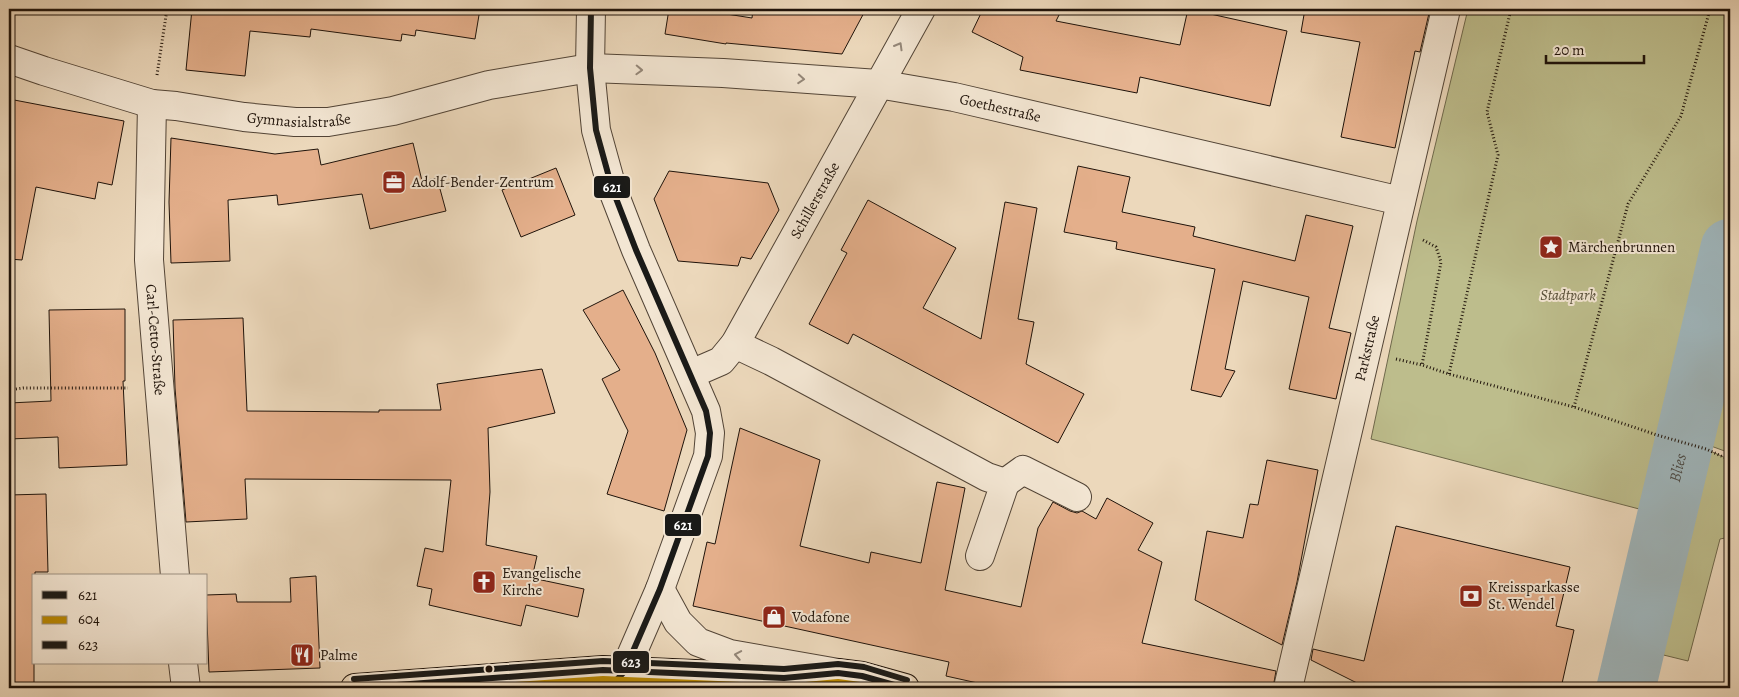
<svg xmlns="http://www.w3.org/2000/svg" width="1739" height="697" font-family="Alegreya,serif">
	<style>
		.green { fill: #bdbd8c; stroke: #6e684b }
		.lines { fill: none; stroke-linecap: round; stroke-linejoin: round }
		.river { stroke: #9fb6bc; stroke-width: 59 }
		.building { fill: #e4af8b; stroke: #1f130a }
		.minor-casing { stroke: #524436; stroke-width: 30 }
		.major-casing { stroke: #1f130a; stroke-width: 30 }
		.path { stroke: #1f130a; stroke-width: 3; stroke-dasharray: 1 2.5; stroke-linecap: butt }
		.minor { stroke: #f3e6d3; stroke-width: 28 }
		.major { stroke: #ecd8bb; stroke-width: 28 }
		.bus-1-casing { stroke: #f3e6d3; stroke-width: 10 }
		.bus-2-casing { stroke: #f3e6d3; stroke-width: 10 }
		.bus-3-casing { stroke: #f3e6d3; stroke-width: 10 }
		.bus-1 { stroke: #1a1a18; stroke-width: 6 }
		.bus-2 { stroke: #b98803; stroke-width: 6 }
		.bus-3 { stroke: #1a1a18; stroke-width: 6 }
		.oneway { stroke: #948779 }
		.bus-dot { fill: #1f130a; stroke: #f3e6d3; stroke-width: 2 }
		.labels { text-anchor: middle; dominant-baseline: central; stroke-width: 4; stroke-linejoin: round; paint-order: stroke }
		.street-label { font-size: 15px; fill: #1f130a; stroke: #f3e6d3 }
		.poi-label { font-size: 15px; fill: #1f130a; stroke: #f3e6d3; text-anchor: start }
		.park-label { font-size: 15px; font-style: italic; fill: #564e38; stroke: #f3e6d3 }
		.water-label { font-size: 16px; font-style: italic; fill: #4c4c48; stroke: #f3e6d3 }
		.line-badge { stroke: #f3e6d3; stroke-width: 2 }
		.badge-label { font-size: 14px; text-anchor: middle; font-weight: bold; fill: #fff }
	</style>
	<rect width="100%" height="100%" fill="#ecd8bb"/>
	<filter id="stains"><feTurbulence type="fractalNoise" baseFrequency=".004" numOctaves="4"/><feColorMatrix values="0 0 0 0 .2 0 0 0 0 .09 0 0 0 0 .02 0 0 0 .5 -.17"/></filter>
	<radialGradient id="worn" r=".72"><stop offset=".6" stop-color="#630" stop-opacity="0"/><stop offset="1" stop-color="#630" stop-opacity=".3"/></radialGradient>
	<path class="green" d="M1468,9h262v444l-68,-25 -19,82 -272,-71 46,-218z
		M1684,444l22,5 24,11v77l-10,2 -32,122 -53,-13z"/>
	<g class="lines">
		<path class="river" id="s1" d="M1626,688l104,-440"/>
	</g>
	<path class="building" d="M192,9h288l-5,30 -59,-9 -1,6 -13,-2 -1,7 -90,-12 -1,8 -60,-6 -5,45 -59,-6z
		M669,9h26l57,9 1,-9h113l-24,45 -116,-11v1l-61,-10z
		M983,9h79l-6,12 124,24 8,-36 99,22 -17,75 -130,-29 -3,16 -117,-23 3,-13 -51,-25z
		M1305,9h125l-10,43 -5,-1 -20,97 -54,-11 19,-95 -59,-10z
		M9,99l115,22 -12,64 -14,-3 -3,17 -59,-12 -14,73 -13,-1v-64l5,-28 -5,-1z
		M171,138l104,16 43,-5 3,16 92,-22 9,38 15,-3 9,33 -76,18 -8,-35 -84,11 -1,-10 -49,5 2,61 -59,2 -2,-61z
		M1078,166l52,11 -8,35 73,15 -2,9 102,25 11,-46 47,11 -24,102 22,5 -15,66 -47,-10 20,-92 -66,-16 -18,88 10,2 -14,26 -30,-7 24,-121 -99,-20 1,-7 -53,-10z
		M556,168l19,47 -54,22 -19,-47z
		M669,171l99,12 11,27 -28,49 -10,-2 -3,9 -60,-5 -24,-62z
		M868,200l88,48 -33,60 58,31 24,-137 32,6 -19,111 16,3 -8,42 58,30 -26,49 -205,-109 -5,10 -39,-20 38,-71 -6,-3z
		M623,290l32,63 32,77 -23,81 -57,-17 21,-63 -26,-52 18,-9 -37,-60z
		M125,309v72h-2l4,84 -68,3 -1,-31 -49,2v-36l42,-2 -2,-91z
		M243,318l4,93 132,1v-2h62l-4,-26 105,-15 13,44 -67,15 2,64 -4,53 51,11 -5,22 52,11 -6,28 -52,-12 -5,21 -92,-21 3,-16 -15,-3 8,-38 18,4 8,-72 -206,-1 2,40 -61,3 -11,-134 -2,-68z
		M740,428l80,32 -20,86 69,17 2,-11 50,11 16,-81 28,6 -20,102 76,17 17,-79 15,-26 17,9 7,2 5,-2 14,8 11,-21 46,25 -15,27 24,12 -20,81 134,28 -3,17h-273l-54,-12 3,-14 -256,-56 14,-64 8,2z
		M1267,460l51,10 -21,112 -15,63 -87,-45 12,-69 36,7 7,-34 8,1z
		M46,494l2,78h-13v4h-1v109l-25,1v-191z
		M1396,526l174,41 -14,59 18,4 -13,58h-194l-56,-28 2,-11 51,12z
		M316,576l4,92 -111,4 -3,-77 30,-1 1,8h54l-1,-24z"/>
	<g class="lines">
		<g class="minor-casing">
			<g id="minor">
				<path d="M591,9l-1,59 6,62 16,58 24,62 70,161 4,22 -2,23 -48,133 -36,83"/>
				<path id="s2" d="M9,59l35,12 108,33 24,2 68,11 51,5h33l65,-11 96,-26 101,-17 133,5 155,11 76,13 447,104"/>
				<path id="s3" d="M152,104l-3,156 26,316"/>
				<path d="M735,344l36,17 216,116 18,6 -25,73"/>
				<path id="s4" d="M691,374l30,-13 14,-17 186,-335"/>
				<path d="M1005,483l18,-13 54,27"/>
				<path d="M660,589l18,33 20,20 32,12 108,19 -2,15"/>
				<path d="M183,663l3,25"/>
				<path id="s5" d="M1288,688l158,-679"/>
			</g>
		</g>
		<g class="major-casing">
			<path id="major" d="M355,688l248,-18 181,8 54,-5 24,3 43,12"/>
		</g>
		<path class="path" d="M157,75l10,-66
			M1423,240l13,7 5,15 -19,103 27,9 125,33 83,28 49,14 24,11
			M1396,359l26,6
			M1449,374l49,-219 -11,-43 24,-103
			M9,390l14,-2h105
			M1574,407l54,-203 53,-88 29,-107"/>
		<use href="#minor" class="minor"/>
		<use href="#major" class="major"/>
		<g class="bus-1-casing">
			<path id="bus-1" d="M591,9l-1,59 6,62 16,58 24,62 70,161 4,22 -2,23 -48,133 -36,83 -15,16
				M355,688l248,-18 181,8 54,-5 24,3 43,12"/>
		</g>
		<g class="bus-2-casing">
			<path id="bus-2" d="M472,688l131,-9 181,8 54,-5 22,3 13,3"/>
		</g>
		<g class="bus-3-casing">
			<path id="bus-3" d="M354,679l249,-18 181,8 54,-5 26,3 43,13"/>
		</g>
		<use href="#bus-1" class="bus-1"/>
		<use href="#bus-2" class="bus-2"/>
		<use href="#bus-3" class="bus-3"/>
	</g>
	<defs><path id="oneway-chevron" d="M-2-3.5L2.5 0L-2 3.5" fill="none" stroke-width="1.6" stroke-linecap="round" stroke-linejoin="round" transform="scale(1.25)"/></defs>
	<g class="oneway">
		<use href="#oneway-chevron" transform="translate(899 46) rotate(-60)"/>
		<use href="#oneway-chevron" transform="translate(639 70) rotate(2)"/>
		<use href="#oneway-chevron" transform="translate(801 79) rotate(4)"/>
		<use href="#oneway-chevron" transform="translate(738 655) rotate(-170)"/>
	</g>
	<defs>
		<g id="office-square" transform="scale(1.25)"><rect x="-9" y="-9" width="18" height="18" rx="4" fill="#8f2418" stroke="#f3e6d3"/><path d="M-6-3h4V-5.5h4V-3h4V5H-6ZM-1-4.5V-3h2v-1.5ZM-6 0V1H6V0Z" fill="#fff"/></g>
		<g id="sight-square" transform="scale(1.25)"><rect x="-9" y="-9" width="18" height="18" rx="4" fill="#8f2418" stroke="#f3e6d3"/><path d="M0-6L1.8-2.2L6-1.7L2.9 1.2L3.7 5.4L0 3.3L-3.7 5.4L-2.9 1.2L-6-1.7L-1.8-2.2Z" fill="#fff"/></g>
		<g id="church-square" transform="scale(1.25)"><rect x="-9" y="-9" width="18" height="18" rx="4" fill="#8f2418" stroke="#f3e6d3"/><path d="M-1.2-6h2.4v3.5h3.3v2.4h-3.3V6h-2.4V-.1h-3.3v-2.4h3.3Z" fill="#fff"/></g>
		<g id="bank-square" transform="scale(1.25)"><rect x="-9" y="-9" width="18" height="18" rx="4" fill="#8f2418" stroke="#f3e6d3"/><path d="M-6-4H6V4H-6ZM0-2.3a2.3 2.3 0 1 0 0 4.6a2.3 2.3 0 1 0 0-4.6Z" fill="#fff"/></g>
		<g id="shop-square" transform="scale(1.25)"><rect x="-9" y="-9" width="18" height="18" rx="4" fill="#8f2418" stroke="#f3e6d3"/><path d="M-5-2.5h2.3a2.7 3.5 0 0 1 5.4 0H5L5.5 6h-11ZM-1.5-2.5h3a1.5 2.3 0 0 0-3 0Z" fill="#fff"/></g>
		<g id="restaurant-square" transform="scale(1.25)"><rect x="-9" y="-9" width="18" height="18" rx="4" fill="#8f2418" stroke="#f3e6d3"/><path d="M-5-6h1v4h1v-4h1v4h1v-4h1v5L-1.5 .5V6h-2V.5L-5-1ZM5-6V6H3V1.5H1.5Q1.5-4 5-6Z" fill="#fff"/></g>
	</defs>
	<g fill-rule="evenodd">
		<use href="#office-square" x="394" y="182"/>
		<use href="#sight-square" x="1551" y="247"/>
		<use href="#church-square" x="484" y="582"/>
		<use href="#bank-square" x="1471" y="596"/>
		<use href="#shop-square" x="774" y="617"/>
		<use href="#restaurant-square" x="302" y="655"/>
	</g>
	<circle class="bus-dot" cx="489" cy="669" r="4.5"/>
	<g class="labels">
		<g class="street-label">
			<text stroke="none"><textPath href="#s2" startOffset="1008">Goethestraße</textPath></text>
			<text stroke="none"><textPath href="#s2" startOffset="298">Gymnasialstraße</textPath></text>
			<text stroke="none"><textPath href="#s4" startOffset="219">Schillerstraße</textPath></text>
			<text stroke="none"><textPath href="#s3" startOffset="236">Carl-Cetto-Straße</textPath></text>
			<text stroke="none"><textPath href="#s5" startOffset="349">Parkstraße</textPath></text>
		</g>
		<g class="poi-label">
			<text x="412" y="182">Adolf-Bender-Zentrum</text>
			<text x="1568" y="247">Märchenbrunnen</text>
			<text x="502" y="573">Evangelische<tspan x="502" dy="17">Kirche</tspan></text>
			<text x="1488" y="587">Kreissparkasse<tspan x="1488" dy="17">St. Wendel</tspan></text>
			<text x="792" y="617">Vodafone</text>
			<text x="320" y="655">Palme</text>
		</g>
		<g class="park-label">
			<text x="1568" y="295">Stadtpark</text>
		</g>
		<g class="water-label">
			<text stroke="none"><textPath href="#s1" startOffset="226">Blies</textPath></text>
		</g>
	</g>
	<g class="line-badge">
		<rect x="593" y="175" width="38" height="24" rx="5" fill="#1a1a18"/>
		<rect x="664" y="513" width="38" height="24" rx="5" fill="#1a1a18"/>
		<rect x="612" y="650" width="38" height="24" rx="5" fill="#1a1a18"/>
	</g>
	<g class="badge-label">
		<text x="612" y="192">621</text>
		<text x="683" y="530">621</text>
		<text x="631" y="667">623</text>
	</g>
	<rect width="1739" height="697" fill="none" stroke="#ecd8bb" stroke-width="30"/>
	<rect x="10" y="10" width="1719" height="677" fill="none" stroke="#1f130a" stroke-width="2.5"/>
	<rect x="15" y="15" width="1709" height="667" fill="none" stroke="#1f130a"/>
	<rect x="32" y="574" width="175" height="90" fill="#f3e6d3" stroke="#9e9283"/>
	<rect x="42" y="591" width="25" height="8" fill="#1a1a18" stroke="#9e9283"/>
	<text x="78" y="600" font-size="15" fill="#1f130a">621</text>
	<rect x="42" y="616" width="25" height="8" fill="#b98803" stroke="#9e9283"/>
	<text x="78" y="624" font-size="15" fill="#1f130a">604</text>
	<rect x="42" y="641" width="25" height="8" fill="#1a1a18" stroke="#9e9283"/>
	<text x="78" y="650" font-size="15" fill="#1f130a">623</text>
	<path d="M1546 55v8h98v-8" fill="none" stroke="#1f130a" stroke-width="2.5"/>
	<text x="1554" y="55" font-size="15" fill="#1f130a" stroke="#f3e6d3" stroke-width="4" paint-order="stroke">20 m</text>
	<rect width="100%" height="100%" filter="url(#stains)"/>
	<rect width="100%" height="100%" fill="url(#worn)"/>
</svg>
